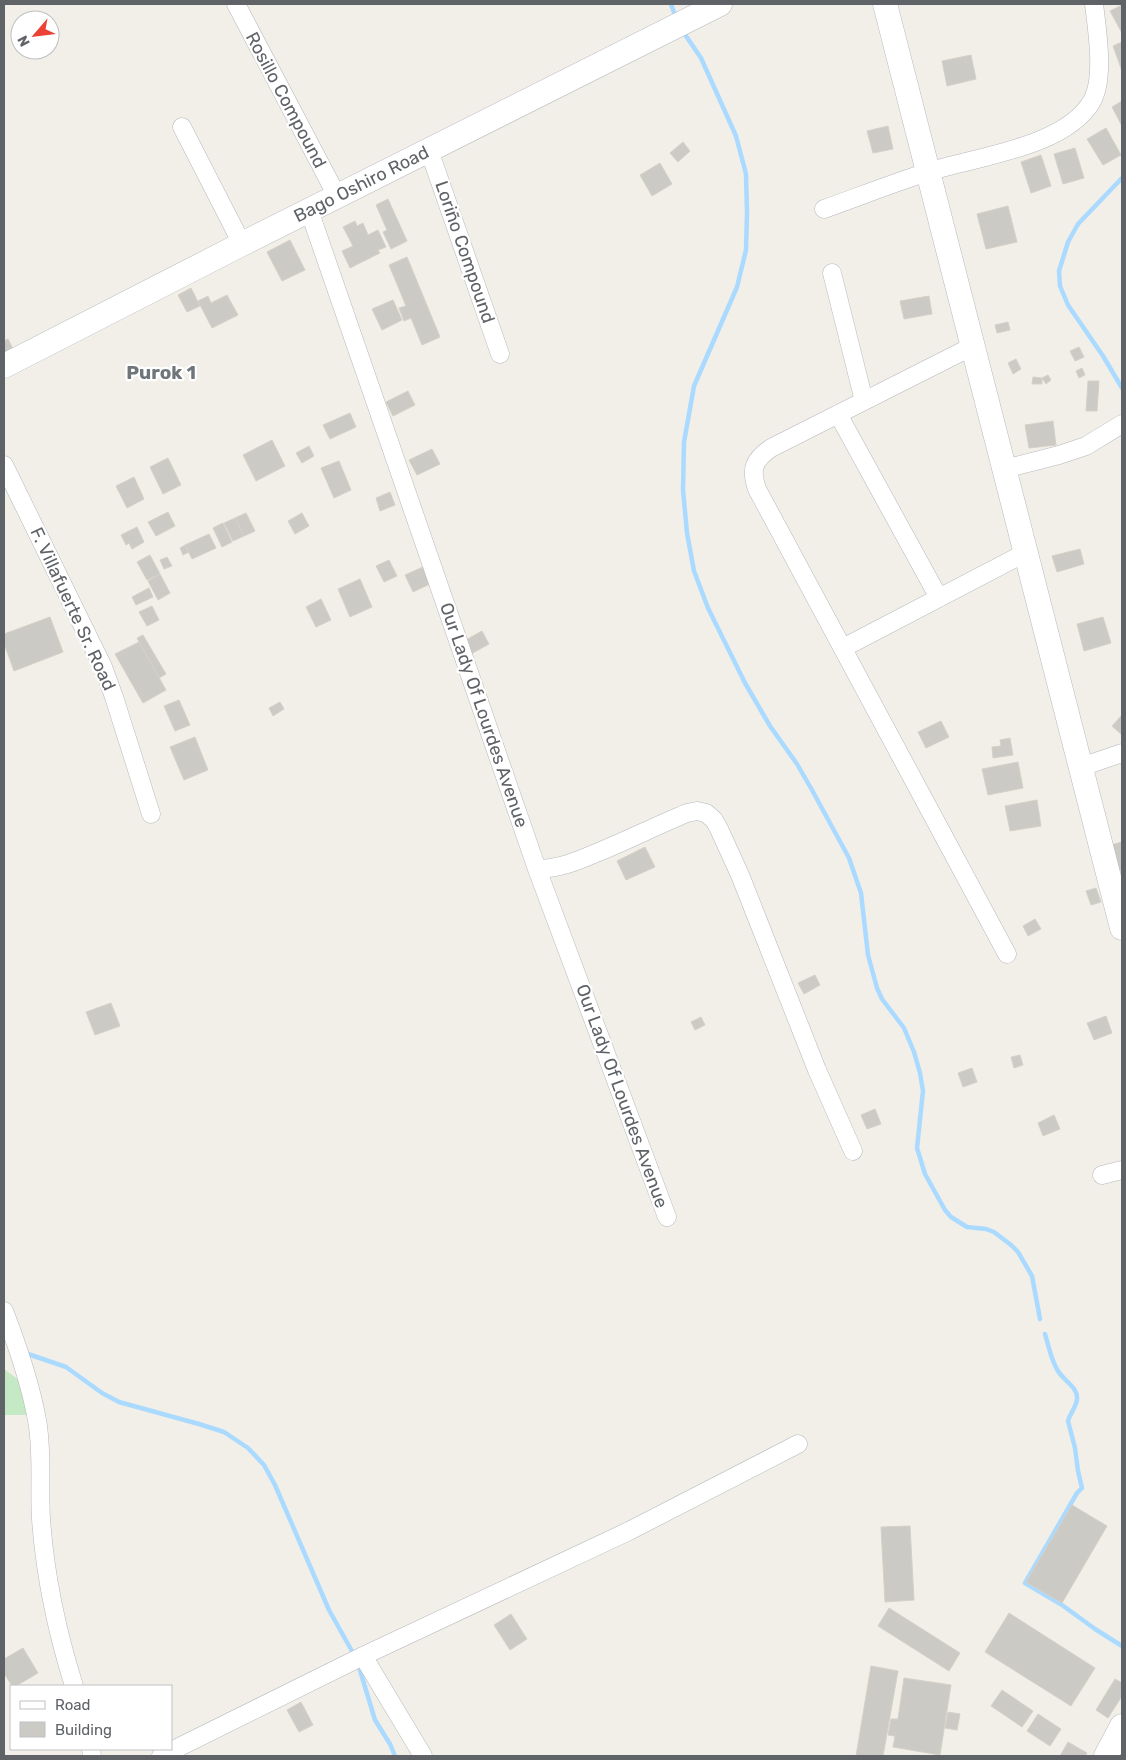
<svg xmlns="http://www.w3.org/2000/svg" width="1126" height="1760" font-family="Rubik,sans-serif">
	<style>
		.green { fill: #c5e8c5 }
		.lines { fill: none; stroke-linecap: round; stroke-linejoin: round }
		.stream { stroke: #aadaff; stroke-width: 4.5 }
		.building { fill: #cccac5; stroke: #d6d1c6 }
		.street-casing { stroke: #b5b8bc; stroke-width: 19 }
		.secondary-casing { stroke: #b6babf; stroke-width: 25 }
		.street { stroke: #fff; stroke-width: 18 }
		.secondary { stroke: #fff; stroke-width: 24 }
		.labels { text-anchor: middle; dominant-baseline: central; stroke-width: 4.5; stroke-linejoin: round; paint-order: stroke }
		.street-label { font-size: 18px; fill: #5f6368; stroke: #fff }
		.neighbourhood-label { font-size: 19px; font-weight: bold; fill: #70757a; stroke: #fff }
	</style>
	<rect width="100%" height="100%" fill="#f1efe8"/>
	<path class="green" d="M4,1369l16,12 7,34h-23z"/>
	<g class="lines">
		<path class="stream" d="M671,4l5,14
			M684,33l17,25 35,78 10,38 1,39 -1,37 -9,37 -43,99 -10,56 -1,48 4,43 7,38 14,37 37,75 25,43 27,38 15,26 37,68 12,35 7,62 9,33 5,11 22,29 10,24 6,21 3,18 -6,57 8,26 20,36 6,7 16,10 19,2 8,3 17,13 7,7 14,24 8,43
			M1122,178l-44,46 -10,18 -9,29 1,15 8,19 35,51 19,32
			M1045,1334c4,13 6,26 13,37 6,10 20,16 19,28 -1,9 -7,14 -9,22l7,27 3,23 4,17 -5,5 -52,90 37,22 33,24 27,17
			M28,1354l38,13 36,26 17,9 80,22 25,8 24,16 16,17 11,20 54,125 24,43
			M359,1667l16,53 15,24 5,12"/>
	</g>
	<path class="building" d="M1122,5v28l-12,-22z
		M1122,42v29l-9,-25z
		M971,55l5,24 -29,7 -5,-25z
		M1122,101v25l-10,-19z
		M888,126l5,23 -20,4 -6,-22z
		M1106,128l15,27 -18,10 -16,-26z
		M683,142l7,9 -12,11 -8,-9z
		M1075,148l9,30 -21,6 -9,-30z
		M1041,155l10,31 -20,7 -10,-31z
		M660,163l12,21 -20,12 -12,-21z
		M388,199l19,42 -16,8 -8,-17 4,-2 -11,-25z
		M1008,206l9,36 -31,7 -9,-35z
		M355,221l2,5 6,-3 5,12 10,-5 8,17 -8,3 2,3 -30,15 -8,-17 11,-5 -10,-19z
		M290,240l15,30 -23,11 -15,-29z
		M407,257l33,80 -18,8 -11,-27 -7,3 -5,-13 7,-2 -17,-41z
		M191,288l9,18 -13,6 -9,-17z
		M227,295l11,20 -26,13 -14,-27 10,-5 3,7z
		M929,296l3,18 -28,5 -4,-18z
		M393,300l9,20 -20,10 -10,-21z
		M1008,322l2,8 -13,3 -2,-8z
		M8,339l5,10 -9,5v-13z
		M1079,347l5,10 -9,4 -5,-10z
		M1016,359l5,10 -8,5 -5,-11z
		M1082,368l3,7 -6,3 -3,-7z
		M1048,375l3,5 -5,4 -4,-6z
		M1033,377l9,1v6h-10z
		M1088,381h11l-2,30h-11z
		M408,391l7,14 -22,11 -7,-14z
		M350,413l6,14 -26,12 -7,-14z
		M1053,421l3,24 -27,3 -4,-23z
		M272,440l13,26 -29,15 -13,-26z
		M309,446l5,10 -12,7 -6,-10z
		M432,449l8,15 -23,11 -8,-15z
		M168,458l13,27 -18,9 -13,-27z
		M339,461l12,29 -17,8 -13,-30z
		M134,477l10,22 -17,9 -11,-22z
		M390,492l5,13 -15,6 -4,-13z
		M168,512l7,14 -19,10 -8,-14z
		M246,513l9,18 -11,5 -9,-18z
		M302,513l7,13 -14,8 -7,-13z
		M235,518l9,18 -11,5 -9,-18z
		M223,523l9,19 -10,5 -9,-19z
		M137,527l7,15 -12,7 -3,-6 -3,2 -5,-10z
		M209,534l7,14 -24,11 -7,-14z
		M185,545l4,7 -6,3 -3,-7z
		M1080,549l4,15 -27,8 -5,-16z
		M150,555l10,19 -13,6 -10,-18z
		M167,557l5,9 -8,3 -4,-9z
		M389,560l8,16 -13,6 -8,-16z
		M423,567l7,17 -17,8 -8,-17z
		M160,574l10,19 -12,7 -10,-19z
		M360,579l12,28 -22,10 -12,-28z
		M149,588l4,9 -17,8 -4,-8z
		M321,599l10,21 -15,7 -10,-20z
		M152,606l7,14 -12,6 -8,-14z
		M50,617l13,35 -49,19 -10,-28v-9z
		M1103,617l8,26 -27,8 -7,-27z
		M482,631l7,13 -18,10 -7,-13z
		M143,635l23,39 -7,4 -22,-40z
		M139,642l27,48 -23,13 -28,-49z
		M179,700l11,25 -15,6 -11,-25z
		M280,702l4,7 -11,7 -4,-8z
		M1122,715v20l-10,-9z
		M941,721l8,16 -23,11 -8,-16z
		M195,737l13,33 -24,10 -14,-33z
		M1010,738l3,17 -20,3 -1,-11 9,-1 -1,-6z
		M1018,762l5,26 -35,7 -6,-26z
		M1037,800l4,26 -31,5 -5,-25z
		M1122,842v28l-4,1 -7,-26z
		M645,847l10,20 -29,13 -9,-19z
		M1096,888l5,14 -10,3 -5,-14z
		M1035,919l6,10 -13,7 -5,-10z
		M815,975l5,10 -16,9 -6,-11z
		M111,1003l9,23 -25,9 -9,-23z
		M1106,1016l6,17 -18,7 -7,-17z
		M701,1017l4,8 -10,5 -4,-8z
		M1020,1055l3,10 -9,3 -3,-11z
		M972,1068l5,14 -14,5 -5,-14z
		M875,1109l6,15 -14,5 -6,-14z
		M1054,1115l6,14 -17,7 -5,-13z
		M1072,1505l35,21 -45,77 -36,-21z
		M910,1526l4,74 -29,2 -4,-75z
		M889,1608l71,45 -11,18 -71,-45z
		M1009,1613l86,55 -24,38 -86,-54z
		M511,1614l16,25 -17,11 -16,-25z
		M23,1648l15,25 -22,13h-4l-8,-13v-14z
		M871,1666l27,5 -15,85h-27z
		M904,1678l47,7 -11,70 -47,-8 2,-11 -7,-1 3,-16h7z
		M1115,1679l7,4v13l-14,22 -12,-8z
		M1002,1690l31,21 -11,16 -31,-21z
		M301,1702l12,23 -14,7 -12,-22z
		M948,1712l12,2 -3,16 -12,-2z
		M1038,1714l23,15 -11,17 -23,-15z
		M1068,1742l19,11 -2,3h-25z"/>
	<g class="lines">
		<g class="street-casing">
			<path id="street" d="M236,4l101,192
				M182,127l60,117
				M429,150l71,204
				M824,209c34,-12 69,-26 104,-37 47,-15 138,-25 164,-71 13,-23 5,-72 2,-97
				M309,210l228,659 130,348
				M832,273l32,128
				M973,346l-202,102c-17,12 -21,21 -14,41l250,465
				M838,414l101,184
				M4,465l99,202 11,30 37,117
				M1004,469l55,-14 27,-9 36,-22
				M843,648l182,-95
				M1081,767l41,-14
				M537,869c23,0 43,-9 64,-18 29,-12 57,-26 86,-38l10,-2 9,2 8,7 5,9 21,46 77,195 36,81
				M1102,1175l20,-5
				M4,1311c14,36 26,71 33,109 6,33 2,66 4,99 4,56 16,113 33,167
				M363,1656l60,100
				M91,1749l1,7
				M161,1756l202,-100 266,-125 169,-87"/>
		</g>
		<g class="secondary-casing">
			<g id="secondary">
				<path d="M885,4l237,924"/>
				<path id="s1" d="M4,366l238,-122 478,-240"/>
				<path d="M1106,1756l16,-30"/>
			</g>
		</g>
		<use href="#street" class="street"/>
		<use href="#secondary" class="secondary"/>
	</g>
	<g class="labels">
		<g class="street-label">
			<text transform="translate(286 100) rotate(62)">Rosillo Compound</text>
			<text stroke="none"><textPath href="#s1" startOffset="401">Bago Oshiro Road</textPath></text>
			<text transform="translate(465 252) rotate(71)">Loriño Compound</text>
			<text transform="translate(73 609) rotate(65)">F. Villafuerte Sr. Road</text>
			<text transform="translate(484 715) rotate(71)">Our Lady Of Lourdes Avenue</text>
			<text transform="translate(622 1096) rotate(70)">Our Lady Of Lourdes Avenue</text>
		</g>
		<g class="neighbourhood-label">
			<text x="161" y="372">Purok 1</text>
		</g>
	</g>
	<rect width="1126" height="1760" fill="none" stroke="#5f6368" stroke-width="10"/>
	<rect x="10" y="1685" width="162" height="65" fill="#ffffff" stroke="#bfc1c3"/>
	<rect x="20" y="1701" width="25" height="8" fill="#ffffff" stroke="#bfc1c3"/>
	<text x="55" y="1710" font-size="15" fill="#5f6368">Road</text>
	<rect x="20" y="1722" width="25" height="15" fill="#cccac5" stroke="#bfc1c3"/>
	<text x="55" y="1735" font-size="15" fill="#5f6368">Building</text>
	<g transform="translate(35 35) rotate(242)"><circle r="24" fill="#ffffff" stroke="#bfc1c3"/>
	<path d="M0-4L9 19L0 12L-9 19Z" fill="#ea4335"/>
	<text y="-8" font-size="14" font-weight="bold" text-anchor="middle" fill="#5f6368">N</text>
	</g>
</svg>
